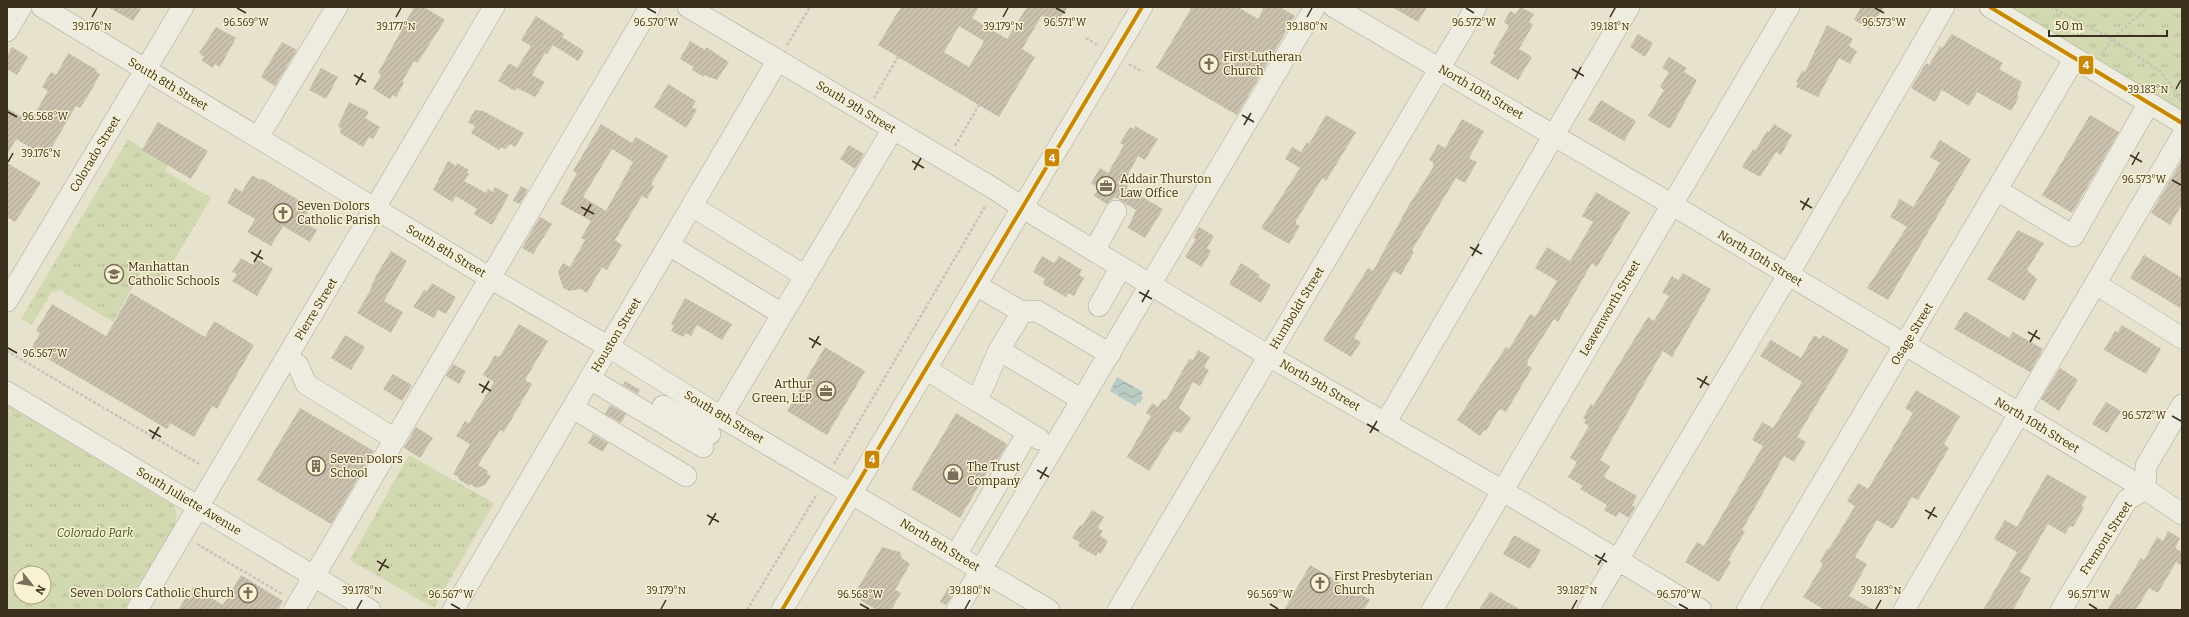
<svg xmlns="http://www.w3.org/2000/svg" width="2189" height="617" font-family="Bitter,serif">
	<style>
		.park { fill: url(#park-tufts); fill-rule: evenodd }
		.water { fill: url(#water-waves) }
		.building { fill: url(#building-hatch); fill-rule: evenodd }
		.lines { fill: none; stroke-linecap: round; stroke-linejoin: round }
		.minor-casing { stroke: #aba696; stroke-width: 22 }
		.path { stroke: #c7c3b6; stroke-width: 2.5; stroke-dasharray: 3 2; stroke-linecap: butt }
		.minor { stroke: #eeebe0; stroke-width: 21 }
		.bus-1-casing { stroke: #f8f2d3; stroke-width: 7 }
		.bus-1 { stroke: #c88807; stroke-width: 4 }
		.ticks { fill: none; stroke: #3b301d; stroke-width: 1.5 }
		.labels { text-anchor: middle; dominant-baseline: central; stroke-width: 3; stroke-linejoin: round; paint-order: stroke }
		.poi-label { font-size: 12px; fill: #3b301d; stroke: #f8f2d3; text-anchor: start }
		.street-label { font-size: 12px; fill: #3b301d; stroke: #f8f2d3 }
		.park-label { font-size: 12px; font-style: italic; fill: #445923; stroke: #f8f2d3 }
		.ticks-label { font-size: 10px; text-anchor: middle; fill: #3b301d; stroke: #f8f2d3; stroke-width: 3; stroke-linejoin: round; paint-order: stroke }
		.line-badge { stroke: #f8f2d3; stroke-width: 1.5 }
		.badge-label { font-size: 11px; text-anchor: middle; font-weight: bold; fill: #fff }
	</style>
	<defs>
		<pattern id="park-tufts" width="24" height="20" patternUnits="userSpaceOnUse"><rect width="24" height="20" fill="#d2d8af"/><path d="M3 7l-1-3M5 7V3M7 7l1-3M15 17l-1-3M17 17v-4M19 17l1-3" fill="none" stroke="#b5ba96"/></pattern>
		<pattern id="water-waves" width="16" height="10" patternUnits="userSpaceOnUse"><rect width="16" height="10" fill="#b8ccc3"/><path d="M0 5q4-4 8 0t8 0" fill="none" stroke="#97a69e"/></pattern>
		<pattern id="building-hatch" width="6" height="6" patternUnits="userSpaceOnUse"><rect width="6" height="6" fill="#cac0ae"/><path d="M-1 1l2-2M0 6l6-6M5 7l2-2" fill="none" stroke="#aea595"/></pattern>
	</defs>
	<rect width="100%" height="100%" fill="#e6e2ce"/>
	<path class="park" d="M2008,7h174v105z
		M128,139l40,26 -3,6 46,27 -51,86 -19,-12 -28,50 -53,-32 -9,3 -19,32 -11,-6z
		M7,405l167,101 3,8 -2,10 -51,86h-117zM20,573h24v24h-24z
		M409,455l85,48 -60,105 -84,-48z"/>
	<path class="water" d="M1117,377l26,15 -2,4 2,1 -3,6 -2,-1 -3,4 -25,-15z"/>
	<path class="building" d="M108,7h34l-9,14z
		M414,7h10l21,13 -25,39 -3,4 -3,-2 -12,21 2,1 -8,14 -3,-2 -3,4 -17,-10 8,-14 -3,-2z
		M901,7h78l-7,11 35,21 20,-32h41l-11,17 -15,-9 -20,34 13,8 -36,60 -121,-72zM959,26l25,15 -15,26 -25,-15z
		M1192,7h46l20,12 6,-12h16l15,9 -58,99 -81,-47z
		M1392,7h35l-9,15z
		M1520,7l14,7 -5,8 4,3 -14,24 13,8 -14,23 -28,-17 5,-8 -2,-2 16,-27 -5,-4 6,-11 6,3z
		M1861,7h23l-14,22 -16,-9z
		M536,16l28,18 -2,3 22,14 -6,10 -25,-16 -6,9 -2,-1 -13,22 13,7 -10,15 -18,-9 -2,3 -17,-10 11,-18 8,5 14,-22 -10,-6z
		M1827,25l26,14 -4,7 8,5 -7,13 -11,-6 -21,39 -22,-10 2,-4 -2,-1 6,-11 3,1z
		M216,27l20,11 -16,29 -5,-3 -2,4 -12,-8 3,-3 -5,-4z
		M1638,34l15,9 -8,14 -15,-10z
		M1952,34l51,29 -4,6 23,13 -5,14 2,1 -8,14 -34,-19 -8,14 -27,-16 -7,12 -24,-14 15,-25 3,2 11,-19 2,2z
		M690,41l15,9 1,-3 23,15 -12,18 -13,-5v2l-12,-7 2,-3 -14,-8z
		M282,42l15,8 -22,36 -14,-9z
		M12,47l16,10 -11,18 -10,-6v-13z
		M68,53l29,17 -1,2 4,2 -12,22 -8,12 -4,-2 -30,51 -30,-18 -9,16v-47l23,14 18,-31 -6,-4 9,-15 5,3z
		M1669,57l18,11 -3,4 13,8 -27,49 -22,-13 16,-26 -4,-3 9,-15 -7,-4z
		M321,68l17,9 -12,22 -17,-9z
		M668,84l28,17 -4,6 5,3 -11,18 -32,-21z
		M1601,100l35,21 -12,20 -36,-21z
		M349,102l20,10 -4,6 15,9 -7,12 -4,-2 -6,10 -23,-14 1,-5 -3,-2z
		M475,110l8,1 41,22 -9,14 -5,-3 -5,5 -4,-2 -2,3 -28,-17 4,-7 -7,-4z
		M1326,115l30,17 -30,49 -3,-3 -2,2 -25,41v3l4,2 -11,18 -28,-16 39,-60 -15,-9 7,-12 9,5 6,-10 2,2z
		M2090,115l29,17 -47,81 -30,-18z
		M1462,119l22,12 -15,27 8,4 -12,21 -9,-5 -44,72 2,2 -13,23 -7,-4 -40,67 7,4 -10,15 -28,-17 45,-72 5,3 36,-66 25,-39 -2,-1 2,-2 -5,-3 9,-16 7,4z
		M158,122l50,29 -17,28 -49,-29z
		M601,124l31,19 4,-6 32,19 -17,28 3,2 -7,13 -5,-3 -27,44 7,5 -15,25 -5,-3 -15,26 -7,-4 -11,2 -6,-3 -5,-16 5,-9 7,4 15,-27 -4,-2 10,-17 -31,-17 17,-31 -4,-2zM612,149l21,13 -27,49 -23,-14z
		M1774,124l18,11 -11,20 -5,-3 -16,25 -18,-10 11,-18 2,2 12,-20 2,1z
		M1135,126l23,13 -13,21 -7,-4 -14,26 4,3 -1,3 36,21 -18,29 -17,-10 8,-18 -21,-13 -8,7 -13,-8 5,-8 -8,-5 9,-15 8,5 16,-28 -4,-2 10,-16 4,2z
		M1940,140l31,19 -83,141 -21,-12 40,-61 -17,-10 10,-18 13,8 27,-44 -10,-6z
		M849,145l15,9 -9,15 -15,-10z
		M2182,160v44l-12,21 -19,-12z
		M448,161l8,5 1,-3 12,7 -2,2 2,2 -5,7 22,12 2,-4 5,3 2,-5 14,8 -17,30 -18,-11 3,-5 -21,-13 -4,6 -19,-12z
		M7,163l34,20 -26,39 -8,-5z
		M252,175l8,5 1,-2 48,28 1,3 -8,12 15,9 -7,12 -27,-16 -12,20 -24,-14 8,-13 -28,-16 8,-15 7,4z
		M521,186l7,4 -8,14 -7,-3z
		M1596,192l34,20 -33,55 -5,-4 -34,59 -4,-3 -26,41 -1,5 5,3 -26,44 -5,-3 -3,2 -12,20 -2,-1 -4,6 -23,-16 49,-73 3,2 21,-35 5,3 22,-36 -22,-13 12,-21 23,14 23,-39 -11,-6z
		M540,217l12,7 -19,30 -11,-6z
		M1199,227l15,9 -7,12 4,3 -9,16 -17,-10 11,-18 -3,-1z
		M2018,230l26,13 -17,27 10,9 -13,22 -37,-22z
		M391,251l16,10 -23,40 19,11 -12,21 -34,-20 15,-26 -1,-1 5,-9h-1z
		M2144,255l38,23v31l-52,-31z
		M1042,256l12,7 5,-7 23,14 -3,5 5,3 -10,18 -6,-3 -2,4 -23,-13 2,-5 -12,-7z
		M241,258l12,7 4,-6 16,10 -16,27 -25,-15 5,-7 -5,-2z
		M1241,263l19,12 -2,2 13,8 -10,18 -32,-19z
		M1683,273l28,16 -39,68 -9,-6 -63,109 10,6 -6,11 33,19 -5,9 3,2 -6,11 -10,-6 -3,5 -12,-7 3,-5 -27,-16 3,-3 -15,-9 9,-15 -7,-4 19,-32 -5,-3 2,-3 -3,-2 8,-14 2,2 55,-89 6,4 15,-25 -7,-4 10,-16 6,4z
		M432,283l24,14 -10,17 -8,-4 -4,8 -21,-11 11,-17 3,1z
		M131,293l74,44 9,-16 40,24 -37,64 -5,-3 -18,31 -24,-14 -3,6 -136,-80 9,-16 -4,-2 16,-27 54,32z
		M685,298l47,26 -10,16 -25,-15 -6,11 -5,-3 -3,4 -12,-6 3,-5 -3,-2z
		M1965,311l44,27 4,-6 30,17 -13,23 -76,-43z
		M519,324l29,17 -23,39 7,4 -28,48 -4,-2 -22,35 10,6 -1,3 4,2 -6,9 -9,3 -6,-4 -1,2 -11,-7 1,-2 -6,-3 17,-30 -14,-8 9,-15 4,2 25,-41 -11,-7 12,-20 3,2 2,-1z
		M2122,325l39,24 -15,25 -42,-24 11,-19 3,1z
		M345,335l20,12 -14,23 -20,-12z
		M1814,335l6,4 3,-4 26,15 -52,87 9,5 -12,20 -10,-6 -42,74 3,2 -17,28 3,2 -12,20 -34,-20 12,-20 7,4 59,-100 -11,-6 10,-18 11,6 29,-46 -42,-26 11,-16 30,18z
		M825,347l40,24 -38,64 -40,-24z
		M1198,350l12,7 -6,10 5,3 -9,16 -7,-4 -14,26 12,10 -10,15 -7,-2 -25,40 -22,-14 24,-41 -5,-3 6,-10 6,4 5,-8 3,1 23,-41 4,1z
		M453,364l13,7 -7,13 -13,-8z
		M2060,368l18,12 -19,31 -18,-12z
		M393,374l19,11 -10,16 -19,-12z
		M625,381l15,9 -2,4 -15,-9z
		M1916,390l44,26 -16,28 5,4 -31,52 -6,-3 -19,32 -16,-9 -22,37 12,7 -18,32 25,14h-49l-22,-13 20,-33 -3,-2 7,-13h2l26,-43 -8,-5 11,-18 10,6 45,-76 -8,-5z
		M2106,402l15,9 -14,22 -15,-9z
		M610,405l16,9 -5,9 -16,-9z
		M300,408l74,43 -43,73 -74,-44z
		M956,413l51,31 -9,16 -3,-1 -35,59 -49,-29z
		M416,427l17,11 -13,20 -16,-10z
		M593,434l15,9 -5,9 -15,-9z
		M2047,474l40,23 -6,9 3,1 -11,20 -3,-1 -5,8 -17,-10 -28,48 11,6 -18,32h-30l34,-58 -23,-13 11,-19 12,7z
		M1092,510l12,7 -6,11 5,3 -3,5 8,5 -7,13 -3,-2 -2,4 -18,-10 2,-4 -8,-4 8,-13 2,1z
		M2168,531l12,7 -5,10 7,4v14l-6,-4 -18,31 -9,-5 -13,22h-29l10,-16 2,1 22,-37 3,2 13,-23 6,4z
		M1514,535l27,15 -11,19 -27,-15z
		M882,547l18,5 2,6 8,6 -15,26 6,3 -10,17h-14l-22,-13 4,-8 -1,-1z
		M1310,565l60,35 -6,10h-80z
		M241,575l42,26 -5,9h-100l15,-23 30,18z
		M949,586l6,4 -9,15 -6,-3z
		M1490,592l31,18h-42z"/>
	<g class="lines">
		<g class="minor-casing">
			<path id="minor" d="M42,7l448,271 119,69 112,70 328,193
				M688,7l308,183 27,18 246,148 234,135 198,119
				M1334,7l337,197 474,285 37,25
				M1990,7l192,116
				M7,31l14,-24
				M258,137l79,-130
				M1997,190l76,46 76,-133
				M692,206l113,70
				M669,245l113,69
				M1094,251l22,-40
				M2096,284l86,54
				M976,285l46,27 15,-1 73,43
				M7,301l176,-294
				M1099,306l22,-39
				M999,350l83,50
				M286,358l12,7 8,19 89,55
				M926,369l51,32 22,-51 23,-38
				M590,379l113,68
				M7,392l363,218
				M977,401l62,38
				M663,406l47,28
				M573,408l113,68
				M721,417l172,-288
				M1386,422l243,-415
				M956,555l72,-123
				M137,610l357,-603
				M294,610l356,-603
				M453,610l325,-550
				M782,610l360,-603
				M957,610l358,-603
				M1118,610l358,-603
				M1432,610l357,-603
				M1588,610l200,-335 156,-268
				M1747,610l328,-552
				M1904,610l278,-474
				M2061,610l66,-110 18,-11 1,-23 36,-61"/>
		</g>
		<path class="path" d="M2051,7l61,32 49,33 21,29
			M1086,38l13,8
			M787,45l23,-38
			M2102,54l10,-15 36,-32
			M1129,64l14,8
			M874,98l24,-41
			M955,146l24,-41
			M7,351l194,114
			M834,464l152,-259
			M197,544l85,50
			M747,610l70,-116"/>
		<use href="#minor" class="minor"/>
		<g class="bus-1-casing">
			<path id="bus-1" d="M1990,7l192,116
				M782,610l360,-603"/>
		</g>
		<use href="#bus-1" class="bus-1"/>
	</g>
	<path class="ticks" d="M237,8l9,5M647,8l9,5M1056,8l9,5M1466,8l8,5M1875,8l9,5M92,17l5,-9M396,17l5,-9M1003,17l5,-9M1307,17l5,-9M1610,17l5,-9M1572,69l12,7M354,75l12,7M1575,79l6,-12M356,85l7,-12M2176,89l5,-9M8,112l9,5M1242,115l12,7M1244,125l7,-12M2130,155l12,7M912,161l12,7M8,162l5,-9M2132,165l7,-13M914,170l7,-12M2172,180l9,5M1800,201l12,7M581,207l13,7M1802,210l7,-12M584,216l7,-12M1470,247l12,7M251,252l12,7M1472,256l7,-12M254,262l7,-12M1139,292l13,7M1142,302l7,-12M2028,332l12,7M809,338l12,7M2030,342l7,-12M8,348l9,5M812,348l7,-12M1697,378l12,7M479,384l12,7M1700,388l7,-12M482,393l7,-12M2172,416l9,5M1367,424l12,7M149,430l12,7M1370,433l7,-12M152,439l7,-12M1037,470l12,7M1040,479l7,-12M1925,510l12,7M707,515l12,7M1928,519l7,-12M709,525l7,-12M1595,555l12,7M377,561l12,7M1598,565l7,-12M379,571l7,-12M451,604l9,5M860,604l9,5M1270,604l8,5M1679,604l9,5M2089,604l8,5M357,609l5,-9M661,609l5,-9M965,609l5,-9M1572,609l5,-9M1876,609l5,-9"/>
	<defs>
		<g id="church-ring" transform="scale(1)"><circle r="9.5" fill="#f8f2d3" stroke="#776e5b" stroke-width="1.5"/><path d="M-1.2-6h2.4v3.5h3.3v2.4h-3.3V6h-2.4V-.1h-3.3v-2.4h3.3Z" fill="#776e5b"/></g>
		<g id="office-ring" transform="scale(1)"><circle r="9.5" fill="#f8f2d3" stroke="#776e5b" stroke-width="1.5"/><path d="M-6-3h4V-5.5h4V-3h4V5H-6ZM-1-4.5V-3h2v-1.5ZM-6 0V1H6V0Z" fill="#776e5b"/></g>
		<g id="school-ring" transform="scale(1)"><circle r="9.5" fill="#f8f2d3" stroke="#776e5b" stroke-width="1.5"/><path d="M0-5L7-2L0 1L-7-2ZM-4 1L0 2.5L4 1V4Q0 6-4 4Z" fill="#776e5b"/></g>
		<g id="building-ring" transform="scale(1)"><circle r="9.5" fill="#f8f2d3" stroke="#776e5b" stroke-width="1.5"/><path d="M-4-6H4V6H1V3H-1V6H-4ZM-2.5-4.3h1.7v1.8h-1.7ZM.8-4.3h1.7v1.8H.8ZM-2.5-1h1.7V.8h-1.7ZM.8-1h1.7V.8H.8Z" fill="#776e5b"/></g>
		<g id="shop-ring" transform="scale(1)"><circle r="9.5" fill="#f8f2d3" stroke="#776e5b" stroke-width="1.5"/><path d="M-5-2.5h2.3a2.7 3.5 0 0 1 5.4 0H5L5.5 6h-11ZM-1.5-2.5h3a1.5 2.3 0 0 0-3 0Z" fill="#776e5b"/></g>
	</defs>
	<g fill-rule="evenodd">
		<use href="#church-ring" x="1209" y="64"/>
		<use href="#office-ring" x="1106" y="186"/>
		<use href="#church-ring" x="283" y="213"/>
		<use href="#school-ring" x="114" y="274"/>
		<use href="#office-ring" x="826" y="391"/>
		<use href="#building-ring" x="316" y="466"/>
		<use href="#shop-ring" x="953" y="474"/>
		<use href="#church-ring" x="1320" y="583"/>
		<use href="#church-ring" x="248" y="593"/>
	</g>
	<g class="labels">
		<g class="poi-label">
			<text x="1223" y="57">First Lutheran<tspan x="1223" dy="14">Church</tspan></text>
			<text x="1120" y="179">Addair Thurston<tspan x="1120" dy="14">Law Office</tspan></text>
			<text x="297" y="206">Seven Dolors<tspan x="297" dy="14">Catholic Parish</tspan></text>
			<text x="128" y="267">Manhattan<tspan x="128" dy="14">Catholic Schools</tspan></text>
			<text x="812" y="384" text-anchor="end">Arthur<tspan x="812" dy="14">Green, LLP</tspan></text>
			<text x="330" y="459">Seven Dolors<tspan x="330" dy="14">School</tspan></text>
			<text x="967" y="467">The Trust<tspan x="967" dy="14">Company</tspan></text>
			<text x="1334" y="576">First Presbyterian<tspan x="1334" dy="14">Church</tspan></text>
			<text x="234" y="593" text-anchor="end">Seven Dolors Catholic Church</text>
		</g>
		<g class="street-label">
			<text transform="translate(168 84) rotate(31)">South 8th Street</text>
			<text transform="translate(1481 92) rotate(30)">North 10th Street</text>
			<text transform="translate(856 107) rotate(31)">South 9th Street</text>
			<text transform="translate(95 154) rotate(-59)">Colorado Street</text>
			<text transform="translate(446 251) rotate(31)">South 8th Street</text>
			<text transform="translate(1760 258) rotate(31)">North 10th Street</text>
			<text transform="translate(1297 308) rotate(-59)">Humboldt Street</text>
			<text transform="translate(1610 308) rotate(-60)">Leavenworth Street</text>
			<text transform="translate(316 309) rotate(-59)">Pierre Street</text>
			<text transform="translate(1912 334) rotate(-59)">Osage Street</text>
			<text transform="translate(616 335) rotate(-59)">Houston Street</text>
			<text transform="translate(1320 385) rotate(30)">North 9th Street</text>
			<text transform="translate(724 417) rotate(31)">South 8th Street</text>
			<text transform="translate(2037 425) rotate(31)">North 10th Street</text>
			<text transform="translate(189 501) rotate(31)">South Juliette Avenue</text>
			<text transform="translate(2106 538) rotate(-57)">Fremont Street</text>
			<text transform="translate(940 545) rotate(31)">North 8th Street</text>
		</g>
		<g class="park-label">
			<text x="95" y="533">Colorado Park</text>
		</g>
	</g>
	<g class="ticks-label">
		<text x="246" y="26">96.569°W</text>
		<text x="656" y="26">96.570°W</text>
		<text x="1474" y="26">96.572°W</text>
		<text x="1065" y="26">96.571°W</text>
		<text x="1884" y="26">96.573°W</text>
		<text x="1003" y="30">39.179°N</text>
		<text x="92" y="30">39.176°N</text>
		<text x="396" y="30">39.177°N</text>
		<text x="1307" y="30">39.180°N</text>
		<text x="1610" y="30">39.181°N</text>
		<text x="2148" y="93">39.183°N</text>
		<text x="45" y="120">96.568°W</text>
		<text x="41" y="157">39.176°N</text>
		<text x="2144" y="183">96.573°W</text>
		<text x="45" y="357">96.567°W</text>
		<text x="2144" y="419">96.572°W</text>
		<text x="362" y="594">39.178°N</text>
		<text x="666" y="594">39.179°N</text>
		<text x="970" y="594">39.180°N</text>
		<text x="1577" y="594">39.182°N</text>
		<text x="1881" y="594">39.183°N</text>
		<text x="451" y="598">96.567°W</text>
		<text x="860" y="598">96.568°W</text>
		<text x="1270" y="598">96.569°W</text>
		<text x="1679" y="598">96.570°W</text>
		<text x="2089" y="598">96.571°W</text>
	</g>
	<g class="line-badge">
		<rect x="2078" y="55" width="16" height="20" rx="4" fill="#c88807"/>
		<rect x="1044" y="148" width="16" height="19" rx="4" fill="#c88807"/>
		<rect x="864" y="450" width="16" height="19" rx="4" fill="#c88807"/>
	</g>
	<g class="badge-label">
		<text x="2086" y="69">4</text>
		<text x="1052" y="162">4</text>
		<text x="872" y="463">4</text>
	</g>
	<rect width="2189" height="617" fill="none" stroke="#3b301d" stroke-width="16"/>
	<g transform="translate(32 585) rotate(120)"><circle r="19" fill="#f8f2d3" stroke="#aca48a"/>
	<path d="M0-3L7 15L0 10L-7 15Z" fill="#776e5b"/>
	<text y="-6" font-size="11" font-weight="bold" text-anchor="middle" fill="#3b301d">N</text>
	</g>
	<path d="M2049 30v6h118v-6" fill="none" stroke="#3b301d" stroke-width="2"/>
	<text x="2055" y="30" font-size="12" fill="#3b301d" stroke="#f8f2d3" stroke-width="3" paint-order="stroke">50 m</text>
</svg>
